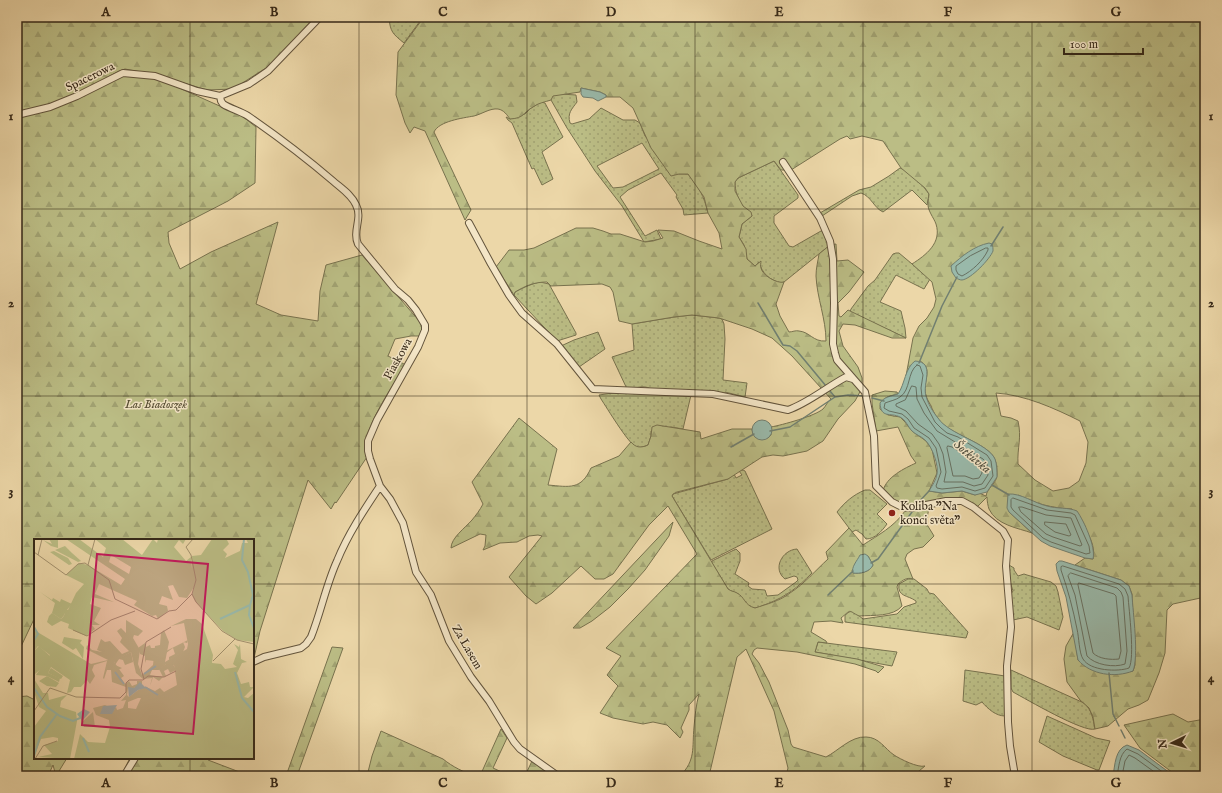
<svg xmlns="http://www.w3.org/2000/svg" width="1222" height="793" font-family="'IM FELL English',serif">
	<style>
		.grass { fill: url(#grass-dots); stroke: #78724e; fill-rule: evenodd }
		.forest { fill: url(#forest-firs); stroke: #78724e; fill-rule: evenodd }
		.water { fill: #99b9aa; stroke: #717f70 }
		.lines { fill: none; stroke-linecap: round; stroke-linejoin: round }
		.shore { stroke: #677061; stroke-width: 1 }
		.stream { stroke: #717f70; stroke-width: 1.5 }
		.minor-casing { stroke: #63543c; stroke-width: 8 }
		.minor { stroke: #f3e5c6; stroke-width: 6 }
		.grid { fill: none; stroke: #352818; stroke-width: 1; stroke-opacity: 0.55 }
		.poi-dot { fill: #8f2418; stroke: #f3e5c6; stroke-width: 1.5 }
		.labels { text-anchor: middle; dominant-baseline: central; stroke-width: 3; stroke-linejoin: round; paint-order: stroke }
		.street-label { font-size: 12px; fill: #352818; stroke: #f3e5c6 }
		.park-label { font-size: 12px; font-style: italic; fill: #564d33; stroke: #f3e5c6 }
		.poi-label { font-size: 12px; fill: #352818; stroke: #f3e5c6; text-anchor: start }
		.water-label { font-size: 13px; font-style: italic; fill: #4e4c3c; stroke: #f3e5c6 }
		.inset-river { fill: none; stroke: #99b9aa; stroke-width: 2 }
		.inset-road { fill: none; stroke: #a3916e; stroke-width: 1 }
		.view { fill: #c2185b; fill-opacity: 0.15; stroke: #c2185b; stroke-width: 2 }
		.inset-edge { fill: none; stroke: #352818; stroke-width: 2 }
		.neatline { fill: none; stroke: #352818; stroke-width: 1.5 }
		.grid-label { font-size: 13px; text-anchor: middle; font-weight: bold; fill: #352818 }
	</style>
	<defs>
		<pattern id="grass-dots" width="8" height="8" patternUnits="userSpaceOnUse"><rect width="8" height="8" fill="#bbbd85"/><path d="M2 2h.1M6 6h.1" fill="none" stroke="#a1a272" stroke-width="1.8" stroke-linecap="round"/></pattern>
		<pattern id="forest-firs" width="22" height="20" patternUnits="userSpaceOnUse"><rect width="22" height="20" fill="#bbbd85"/><path d="M5 1l3.5 6h-7zM16 11l3.5 6h-7z" fill="#a1a272"/></pattern>
	</defs>
	<rect width="100%" height="100%" fill="#ecd7a8"/>
	<filter id="stains"><feTurbulence type="fractalNoise" baseFrequency=".005" numOctaves="4"/><feColorMatrix values="0 0 0 0 .2 0 0 0 0 .09 0 0 0 0 .02 0 0 0 .5 -.17"/></filter>
	<radialGradient id="worn" r=".72"><stop offset=".6" stop-color="#630" stop-opacity="0"/><stop offset="1" stop-color="#630" stop-opacity=".3"/></radialGradient>
	<path class="grass" d="M389,17h34l-19,26c-11,-9 -14,-11 -15,-26z
		M561,94l15,1 1,7c-5,7 -10,11 -7,21l2,1 17,-5 12,-11 22,12h12l5,3 5,13 34,38h9c11,13 16,22 20,39l-24,2 -1,-6 -7,-12 1,-2 -16,-22 -33,17 -8,7 25,39 12,-6 4,9 -17,3 -22,-36 -27,-35 -28,-43 -16,-28 1,-4zM642,143l17,26 -36,18 -10,1 -16,-22z
		M541,102l4,1 18,34 -21,15 11,27 -11,6 -8,-17 -2,1 -20,-46 -4,-3 -2,-3 4,2 15,-5 6,-6z
		M774,161l24,34v3l-24,18v7l15,23 4,1 28,-16h1l8,14 -46,37 -3,1c-12,-3 -19,-10 -22,-21l-4,4 -8,-7 -3,-14 -5,-8 3,-13 10,-8c-3,-7 -5,-5 -9,-10 -5,-6 -8,-15 -8,-24l3,-4z
		M900,168c11,4 23,17 29,26l-2,11 -15,-15 -29,22c-9,-4 -12,-16 -22,-19l-9,3 -30,20 -2,-3 39,-23 12,-3 18,-11z
		M896,253h3l31,26 -6,10 -28,-14 -16,27 21,9 4,17 1,10 -56,-26 1,-3 17,-23 7,-6 18,-26z
		M540,282l9,2 27,49v2l-19,6 -43,-46 1,-3c8,-4 15,-8 25,-10z
		M692,315l27,3 3,1 2,5 1,15 -2,41 24,3 -2,14 -20,-5v3l-74,-6c-9,-5 -14,0 -24,0l-15,-32 22,-7 -2,-26 42,-7z
		M598,332l7,17 -26,18 -18,-21 13,-6z
		M613,393l78,2 -8,34 -12,-2 -20,4v5l-3,9c-4,2 -8,3 -12,2 -8,-4 -29,-39 -35,-48l-2,-4z
		M743,470l2,1 27,58 -61,31 -39,-64 1,-2 55,-15 6,-5 2,4 6,-3 -3,-4z
		M865,490h5l17,14 -10,10 10,10c-5,7 -12,15 -21,15l-4,-5 -6,-4 -4,2 -15,-20c8,-10 16,-17 28,-22z
		M736,549l4,4v8l-5,13 14,9 -1,3 4,3 13,1 2,6 11,-1 18,-13 2,-2 -1,-3 -3,-1 -9,3c-13,-10 -3,-29 12,-30l15,24c-15,15 -25,23 -45,31 -4,1 -8,4 -12,4 -8,0 -12,-9 -16,-13 -3,-3 -7,-3 -11,-6l-16,-26v-2z
		M1009,565l5,3v2l4,6 6,-2 3,1 24,7 5,4 2,6 5,25 -4,13 -32,-13 -14,3 -2,-26 2,-3 -5,-16z
		M908,579h6l13,10 2,4 5,1 34,38 -2,6 -121,-16v-7l4,-3 4,-1 10,8 34,-5 7,-7 12,-4v-2c-8,-6 -19,-4 -17,-17z
		M818,642l79,10 -5,14 -77,-14z
		M965,670l40,6v40c-9,0 -17,-7 -23,-14l-6,3 -13,-4z
		M1011,670l73,33c8,7 9,16 11,26 -11,4 -69,-30 -82,-37l-2,-4z
		M1047,716l49,22 14,3 -11,29h-2l-34,-14 -24,-14z"/>
	<path class="forest" d="M17,17h298l-46,49 -36,23 -26,1 -50,-15 -32,-6 -6,2c-33,18 -64,38 -102,40z
		M424,17h781v580l-32,7 -6,6 -2,43 -6,20 -11,27 -9,5 -11,4 -20,17 -13,3 -2,-12 -4,-9 -9,-8 -13,-18 -3,-23 2,-13 8,-14 4,28c25,13 27,16 55,11l2,-6 -3,-71 -3,-8 -8,-6 -46,-15 10,-7 8,1c4,-18 -12,-36 -21,-50 -20,-1 -36,-5 -54,-14l-9,17 23,21c-14,-5 -36,-8 -43,-24 -1,-3 -2,-8 -2,-12l-10,10 -13,-7 -51,7 -12,-2 -18,-14c3,-14 22,-23 33,-28l-5,-7 -13,-29 -22,4 -4,-28v-8l13,-4 12,1 1,2c-9,2 -19,4 -18,15l8,6 12,2 5,5 7,9 14,10 6,8 5,24 -8,18 13,2 20,-2 13,4 4,-2 7,3c1,-8 11,-13 11,-21 0,-5 0,-11 -2,-15 -4,-14 -39,-25 -50,-34 -7,-5 -11,-13 -14,-20 -3,-5 -6,-11 -6,-17 0,-11 7,-21 -5,-28l-11,7 -3,8 7,-38 6,-12 8,-8 7,-11 2,-8 -4,-17 -20,-18c14,-9 30,-21 24,-40 -2,-6 -9,-14 -8,-21 0,-3 1,-6 1,-9l-4,-6 -24,-20 -18,-27 -21,-5 -12,3 -3,-3 -7,3 -49,31h-10l-7,-9 -36,17 -3,4v9l8,15 8,6 1,4 -10,8 -3,13 7,12 1,10 8,7 6,-5c0,2 -1,5 0,7 1,7 16,16 23,14l-8,22 4,12 9,16c3,0 7,-2 10,-1 11,1 14,11 27,10 0,-22 -9,-43 -10,-65 0,-8 2,-15 3,-22l11,-9 6,-1 1,17 11,-1 16,12 -15,20 -11,11 1,13 2,1 7,-7 58,28h-14l-37,-13 -12,-1 -4,7 4,15 15,21 4,11v10l-7,13 -17,18 -15,22 -16,10 -24,5 -10,-1 -11,2 -34,22 -51,13 -4,2 -1,2 56,93c4,3 6,2 9,4 8,4 7,12 18,15 12,-4 25,-7 35,-15 14,-9 26,-23 38,-34l-2,-7 23,-24 14,17c15,-10 31,-18 42,-34l24,-3 -3,15 8,13 -11,11 -9,2 -7,5 -2,5 8,20c-6,-2 -10,1 -15,5l-1,3 5,19c-9,11 -29,9 -43,10 -12,-6 -7,-7 -18,2l2,5 -12,-2 -17,1 -3,10 15,9 1,2 -9,-1 -3,10 42,7 27,8 -6,6 -2,-2 -21,-7 -58,-12 -40,-4 -3,2 -2,4 7,9 10,19 19,48 3,14 2,3 33,10c12,-6 25,-21 40,-20 13,0 19,12 28,18 6,4 24,13 31,11l-12,10h-127l2,-8 -14,-57 -28,-62 -9,8 -28,119h-29c16,-16 12,-28 14,-49 1,-11 2,-22 5,-33l-10,11v5l-8,18 2,4 -3,6 -13,-13 -14,-3 -10,2 -30,-6 -13,-5 18,-27 -11,-11 14,-19 -15,-8 91,-94 -29,-48 -19,19 -36,49 -9,5h-9l-14,-13 -29,27 -16,11 -10,-8 -17,-19 33,-41 -4,-1 -9,1 -12,6 -17,1 -17,7 2,-4 1,-11 -6,-1 -29,14c0,-10 14,-20 21,-28 4,-5 8,-10 11,-16l-11,-22 47,-64 38,31 -9,36c22,2 33,5 43,-17l28,-12 12,-14c5,6 10,6 17,3l3,-9 1,-9 5,-2 43,7 1,7 31,-10h20l1,5 15,4 3,-3v-8c11,-2 44,-11 52,-18 3,-3 4,-7 8,-10l-39,-43 -20,-18 -20,-9 -33,-11 -27,-3 -18,2 -42,7 -13,-3 -6,-29 -3,-5 -8,-3 -51,2 -4,-4c-13,0 -22,4 -32,10l-1,3 -18,-28 13,-17h15l10,-2 42,-20h17l10,3 8,3h9l25,8 8,-1 10,-3 -5,-8 16,1 25,10 23,8 -3,-16 -11,-20 -4,-16 -16,-23h-9l-8,2 -20,-28 -18,-40 -13,-11h-14v-2l-6,-3 -19,-4 -1,4 -27,4 -2,4c-6,2 -13,3 -18,7 -11,6 -8,11 -23,12 -3,-4 -6,-9 -12,-10 -8,-1 -16,5 -24,7 -11,2 -35,5 -40,16l37,78 -6,10 -40,-89 -11,-4 -4,6 -5,-10 -9,-28 2,-43zM996,393c29,2 58,15 84,28l8,21 -2,21 -7,18 -10,7 -16,3 -18,-11 -17,-16c-1,-16 4,-26 0,-43l-7,-3 -10,-2zM868,556l5,9c-3,7 -13,9 -20,8l-1,-3z
		M128,75l29,3 85,38 14,11 -1,56 -27,18 -60,31 1,11 11,26 31,-17 67,-30 -22,82 25,11 37,6 2,-30 6,-26 36,-10 59,68 1,8 -1,5h-10l-16,3 -7,17 18,9c-14,21 -35,53 -41,77 -1,4 1,10 2,15l-31,46 -1,-1 -4,7 -23,-29 -48,151 -6,27h-1v-118h-218v77l-18,38v-537l104,-42z
		M673,522l-4,14 -24,34 -17,19 -18,18 -18,14 -12,7h-7z
		M332,647l11,1 -46,128h-11z
		M27,696l8,4v58h32l-11,18 -3,-11 -5,11h-31v-79z
		M1173,714l15,8 17,-3v57h-28l-37,-28 -16,-23z
		M501,729l6,9 -14,30 15,7 -1,1h-27z
		M381,731l62,28c10,8 20,13 33,17h-109l5,-20z
		M130,758h78v2l42,16h-129z
		M532,761l13,8 8,7h-28z"/>
	<path class="water" d="M581,88l19,4 6,3v2l-8,4 -5,-3 -10,-1 -2,-3z
		M989,243l3,1c1,3 1,4 1,7 -3,8 -22,28 -31,29 -2,0 -4,-1 -6,-2l-4,-6 -1,-6c11,-10 23,-20 38,-23z
		M915,361c21,1 7,23 11,35 2,8 7,16 12,22 10,16 50,25 57,41 2,5 2,13 2,18l-10,15 -12,3 -13,-4 -20,2 -13,-2c3,-5 7,-11 8,-17 2,-8 -5,-28 -12,-34 -4,-4 -9,-5 -13,-9 -4,-4 -6,-11 -12,-14 -10,-5 -19,2 -20,-14 4,-6 11,-7 18,-9 7,-10 7,-26 17,-33z
		M752 430a10 10 0 1 1 20 0a10 10 0 1 1-20 0Z
		M1008,494c13,-1 26,9 39,12 10,3 21,1 30,5 7,10 19,36 16,48l-8,-1 -35,-12 -9,-5 -32,-29 -2,-4z
		M865,554l3,2 5,9c-3,7 -13,9 -20,8 -2,-6 4,-12 7,-18z
		M1059,561h3l59,19 8,6 3,9c1,18 7,61 1,76 -18,7 -42,4 -55,-11l-12,-63 -9,-26 -1,-7z
		M1127,745l12,5 35,26h-61c2,-11 2,-27 14,-31z"/>
	<g class="lines">
		<path class="shore" d="M986,248h2v2c-5,11 -16,21 -26,26l-4,-2 -2,-4v-4l14,-10z
			M917,365l3,1 3,9 -2,13 1,9 13,25 6,6 6,5 11,4 29,18 4,6 2,15 -8,12 -10,3 -13,-4 -20,2 -5,-1 -1,-2 5,-14 -5,-24 -7,-10 -15,-10 -6,-9 -6,-5 -13,-3 -5,-3 1,-5c5,-2 11,-3 15,-6 11,-7 7,-25 17,-32z
			M912,386l4,1 1,12 7,14 13,18 46,28 4,4 1,12 -6,9 -8,2 -11,-4h-19l2,-10 -3,-18 -4,-10 -7,-10 -14,-10 -12,-13 -10,-5v-2l9,-4z
			M948,446l4,1 28,17 2,9 -3,5 -6,1 -8,-3h-12l-6,-28z
			M1013,498l34,12 24,3 4,2 14,31 1,7 -4,1 -35,-12 -8,-4 -30,-28 -2,-3v-7z
			M1019,507h3l24,8 25,3 11,27 -2,1 -27,-9 -7,-3 -25,-22z
			M1045,522l21,2 5,11 -2,1 -14,-4 -10,-7z
			M1063,566l56,18 6,5 3,7c1,14 7,62 1,72 -11,4 -39,3 -46,-9 -4,-6 -4,-22 -6,-30 -4,-20 -9,-39 -16,-59v-3z
			M1071,573l46,15 4,4 2,5 4,54 -2,13c-11,4 -30,1 -38,-8l-12,-61 -7,-19z
			M1079,583l35,11 2,2 5,55 -2,8c-8,1 -20,0 -26,-6l-15,-68z
			M1117,776c2,-9 2,-21 10,-27l11,5 30,22
			M1122,776l3,-15 4,-6 6,3 25,18"/>
		<path class="stream" d="M991,246l12,-19
			M758,303l25,42 7,1 7,5 29,35
			M919,363l23,-57 15,-29
			M830,391l5,6 13,-2 17,1
			M872,398l12,3
			M770,431l20,-4 45,-30
			M731,447l23,-13
			M992,485l17,10
			M917,504l12,-13
			M871,563l7,-4 34,-47
			M828,595l25,-24
			M1109,673l4,41 6,12
			M1121,730l4,8"/>
		<g class="minor-casing">
			<path id="minor" d="M220,96l1,5 2,3c8,5 17,7 25,12 29,20 58,42 85,65 8,7 19,14 23,24 7,13 -4,26 2,39l37,45 13,11 8,10 9,15v5l-7,17 -41,73 -9,21v10l2,8 10,27c-16,24 -32,48 -43,75 -11,24 -16,51 -26,76l-5,7 -5,4 -37,9 -11,5
				M220,96l29,-12 19,-13 52,-54
				M17,115l33,-8 27,-11 46,-23 32,3 42,15 23,5
				M783,162l37,56 10,23 3,18 1,44 -1,41 2,9 2,7 28,32 9,44 2,50 16,16 10,5 9,1 35,-7h16l11,6 30,24 5,9 -2,26 5,61 -4,39 1,56 2,24 5,30
				M469,223l22,41 18,31 13,18 35,31 36,45 120,5 75,16c20,-7 39,-23 58,-33l7,2
				M380,486l10,13 13,24 13,49 15,23 18,46 22,36 18,24 25,41 6,7 38,27
				M124,776l11,-18"/>
		</g>
		<use href="#minor" class="minor"/>
	</g>
	<path class="grid" d="M190,17v523M359,17v759M527,17v759M695,17v759M863,17v759M1032,17v759M17,209h1188M17,396h1188M17,584h18M253,584h952M190,758v18"/>
	<circle class="poi-dot" cx="892" cy="513" r="4"/>
	<g class="labels">
		<g class="street-label">
			<text transform="translate(90 77) rotate(-26)">Spacerowa</text>
			<text transform="translate(398 359) rotate(-61)">Piaskowa</text>
			<text transform="translate(467 647) rotate(60)">Za Lasem</text>
		</g>
		<g class="park-label">
			<text x="156" y="404">Las Biadoszek</text>
		</g>
		<g class="poi-label">
			<text x="900" y="506">Koliba "Na<tspan x="900" dy="14">konci světa"</tspan></text>
		</g>
		<g class="water-label">
			<text transform="translate(972 457) rotate(40)">Šotkůvka</text>
		</g>
	</g>
	<g transform="translate(34 539)">
		<rect width="220" height="220" fill="#ecd7a8"/>
		<path d="M6,53l12,8 1,-2 7,4 1,-3 11,5 -6,7 -6,-4 5,7 -4,5 -9,-6 3,-10zM154,101l-1,3 -4,-1 2,5 -2,5 -14,8v-3l6,-3 -2,-6 -7,5v-2zM111,104l1,4 4,-2 1,3h4v9l-1,4 -8,-1 -1,3v-7l-5,-2 -2,-6zM5,107l11,10 -7,11 -8,7 -1,-23zM97,113l2,10 -8,3 -2,-5 -4,-1 -4,6 7,3 -4,2 -3,-3 -1,-6zM132,125h7l3,6 -6,3 -2,-4 -4,2 2,5 -3,1 -4,-8zM17,129l12,8 -2,3 -13,-6zM13,137l12,7 -3,4 -9,-1 -8,-5z" fill="#bbbd85"/>
		<path d="M15,0h9v9l-7,-2 -8,-6 9,4zM32,0h13l24,18 3,-9 -11,-9h27l20,16 11,-16 4,4 1,-4h28l-3,5 -4,-4 -5,7 12,14 5,-4 1,12v-13l9,-1 11,-16 15,1 2,4 -6,6 4,4 -2,4 15,-7 2,-8h6l-2,-4h8v103l-17,-2 -14,-9 -28,-30 -3,-6 2,-8 -7,11 -8,-1 -6,-12 -5,1 5,14 -11,-4 -3,8 8,2 1,5 -10,8 -2,-4 -4,1 -18,-11 3,-4 -38,-17 -4,10 19,8 -22,-5 -2,7 11,4 -7,13 6,4h-8l3,4 -9,7 -18,-8 1,-4 -8,-3 -9,5 -5,-4 2,-6 3,-3 9,6 2,-2 2,-3 -6,-5 1,-2 8,3 8,-17 8,-9 -18,-9 13,-12 9,2 33,20 4,-6zM77,16l20,12 -2,7 -20,-12zM31,7l7,7 9,8 -3,1 -23,-12zM20,12l14,7 4,6 -3,1 -19,-13zM152,80h10l6,5 11,31 -1,8 9,1 4,5 12,-2 -4,-3 5,-14 -4,-6 5,3 1,-3 1,15 6,3 -5,1 -5,10 4,11 8,-2 1,5h4l-10,10 4,1 6,-5v66h-180l6,-25 8,8 17,1 5,-16 -1,-7 -13,-5 -3,-7 12,-3 2,1h-4v8h8l5,-7 1,3 6,-2 3,-8 -5,1 5,-6v-8l-14,-5 -1,-12h-4l-3,9 -1,-1 4,-17 -13,4 -2,5 3,6 -5,8 -3,-4 -6,7h-7l-3,5 -4,1 3,-13 -19,-13 -3,6 12,5 -1,4 -12,-6 -11,-1 14,-20 -12,-9 -4,5v-21l57,34 17,-4 -22,-11 1,-4 5,5 10,2 -5,-2 4,-11 4,3 5,-1 12,13 7,-3 -9,-9 2,-4 -5,-7 4,-3 5,5v-13l17,11 -5,5 -4,-1 -1,3 7,12 -2,14 4,11 11,-10 2,-19 5,-1 1,-12 3,-3 5,12 -4,20 22,-13 1,-5 -4,-21 -13,3zM97,113l5,21 7,6 9,-1 -2,8 3,-9 6,4 4,-4 -13,-2 2,-5h7l7,-6 8,1 3,20 -13,7 -4,-4 -5,3 -11,-5 2,1 -8,3 -9,7 -2,-2 1,-7h6l8,-4v-3h-5v3l-5,2 -3,-5 -4,3 -4,-6 3,-2 -10,-14zM104,159h3l-5,11 -8,-1v-6zM30,98l18,3 -2,3 4,4 -1,12 -7,-11 -3,2 -11,-7zM0,140l9,14h5l1,7 18,-5 -6,6 -1,6 16,5 1,9 -7,38 -32,-2 14,-3 -8,-9 14,-4v-3l-5,-1 -12,2 -7,18v-30l12,-16 -7,-4 -5,-15zM59,173l2,15h-11l-2,-5z" fill="#bbbd85" fill-rule="evenodd"/>
		<path d="M106,143l6,6 -8,2 -9,7 -1,-10 6,1zM83,166l-5,9h-12l3,-8zM50,170l6,3 -8,9 -5,-7z" fill="#99b9aa"/>
		<path class="inset-river" d="M216,66l-1,10 5,13M186,80l30,-14 3,-10 -5,-23 -6,-12 2,-21M0,88l4,7 -4,6M81,133l9,12M201,133l7,26 12,14M110,135l12,-8M111,148l13,8M0,149l13,19 13,9 13,5 7,-3M49,199l6,14M0,217l6,-19 17,-23"/>
		<path class="inset-road" d="M0,13l32,23 12,-11 7,-1 24,17 6,19 42,20 12,-8 7,-1 16,-16 4,-14 -5,-25 -5,-8 7,-8M4,16l4,-16M54,26l7,-26M158,55l4,8 26,29 15,9 17,4M39,91l14,6 24,-16 24,-9M179,122l22,-22M110,140l-3,-10 5,-27 25,-15M0,172l16,-23 26,9 44,1 6,-6v-9l3,-3h14l5,-4 16,1 12,-6M1,220l8,-13 14,-5"/>
		<path class="view" d="M63,15l111,10 -15,170 -111,-9z"/>
		<rect width="220" height="220" class="inset-edge"/>
	</g>
	<rect width="1222" height="793" fill="none" stroke="#ecd7a8" stroke-width="44"/>
	<g transform="translate(1172 743) rotate(265)" stroke="#f3e5c6" stroke-width="3" paint-order="stroke">
	<path d="M0-3L7 15L0 10L-7 15Z" fill="#352818"/>
	<text y="-6" font-size="11" font-weight="bold" text-anchor="middle" fill="#352818">N</text>
	</g>
	<path d="M1064 48v6h79v-6" fill="none" stroke="#352818" stroke-width="2"/>
	<text x="1070" y="48" font-size="12" fill="#352818" stroke="#f3e5c6" stroke-width="3" paint-order="stroke">100 m</text>
	<rect x="22" y="22" width="1178" height="749" class="neatline"/>
	<g class="grid-label">
		<text x="106" y="16">A</text>
		<text x="274" y="16">B</text>
		<text x="443" y="16">C</text>
		<text x="611" y="16">D</text>
		<text x="779" y="16">E</text>
		<text x="948" y="16">F</text>
		<text x="1116" y="16">G</text>
		<text x="11" y="120">1</text>
		<text x="1211" y="120">1</text>
		<text x="11" y="307">2</text>
		<text x="1211" y="307">2</text>
		<text x="11" y="495">3</text>
		<text x="1211" y="495">3</text>
		<text x="11" y="682">4</text>
		<text x="1211" y="682">4</text>
		<text x="106" y="787">A</text>
		<text x="274" y="787">B</text>
		<text x="443" y="787">C</text>
		<text x="611" y="787">D</text>
		<text x="779" y="787">E</text>
		<text x="948" y="787">F</text>
		<text x="1116" y="787">G</text>
	</g>
	<rect width="100%" height="100%" filter="url(#stains)"/>
	<rect width="100%" height="100%" fill="url(#worn)"/>
</svg>
